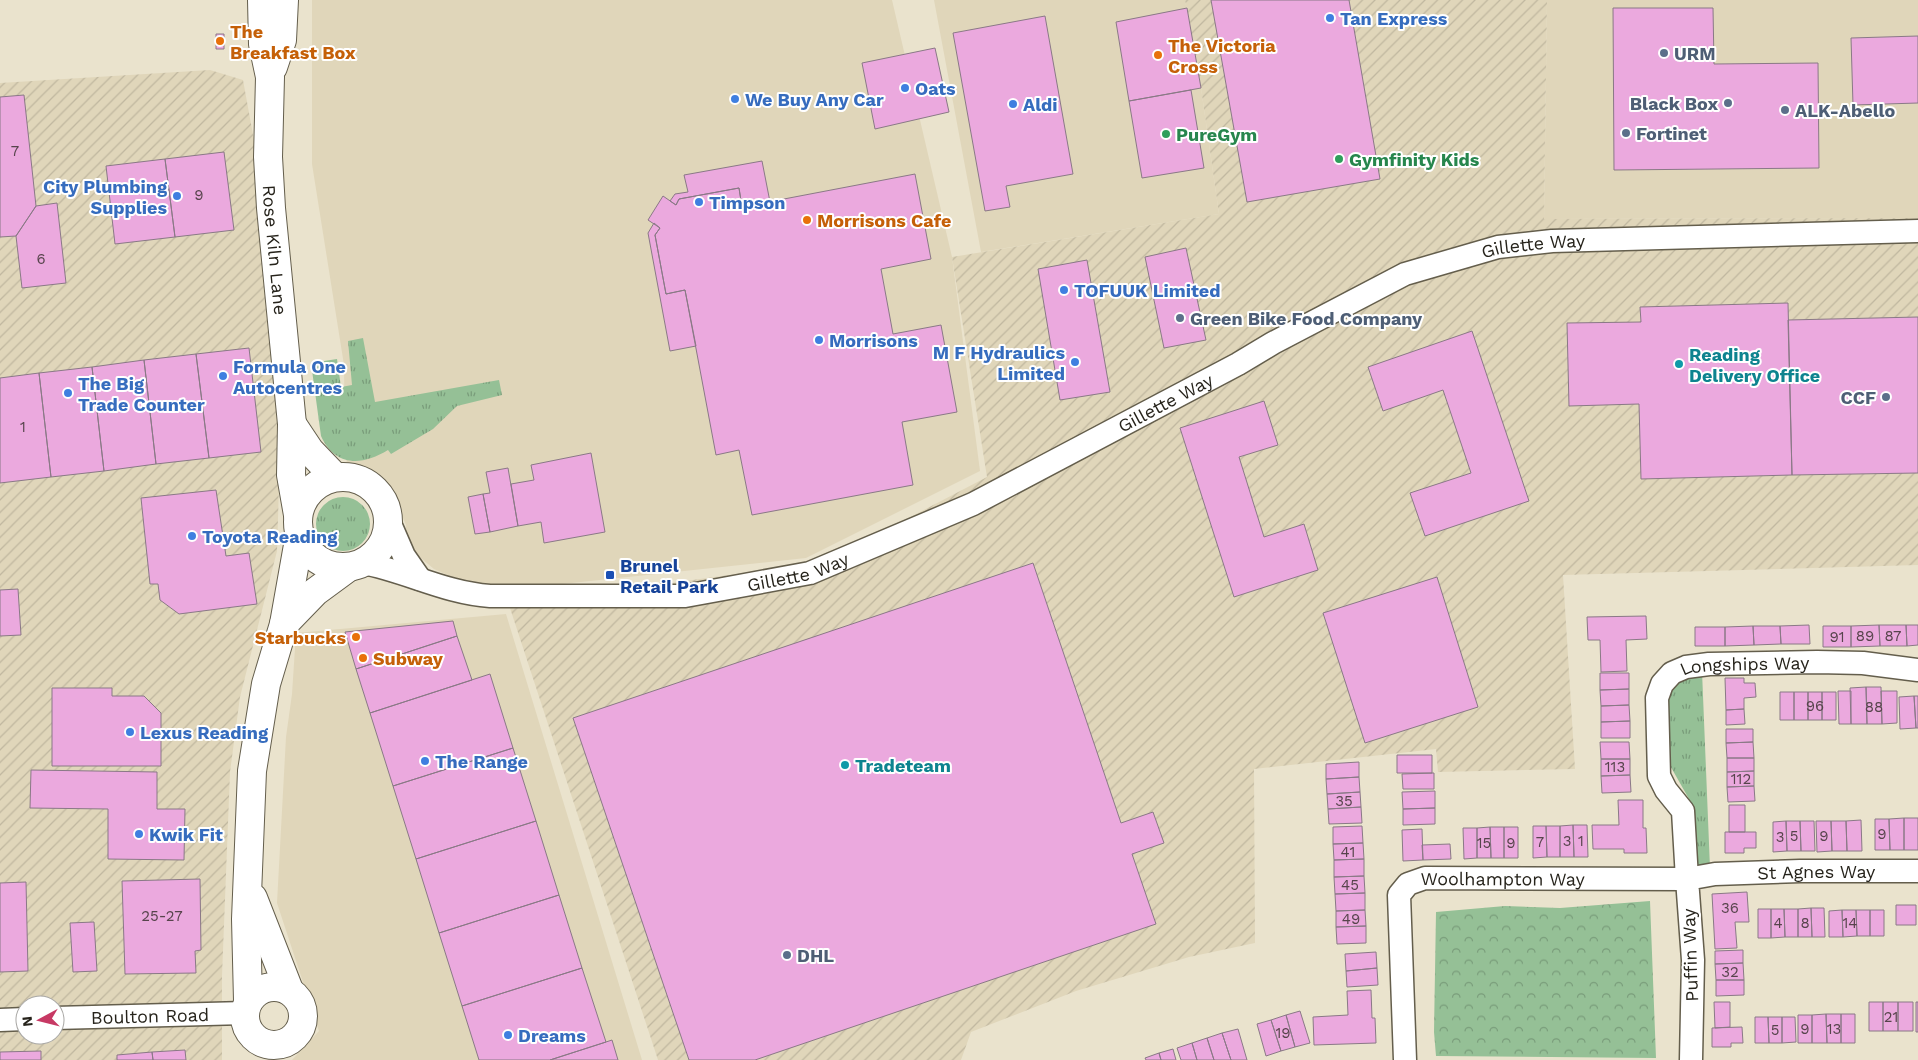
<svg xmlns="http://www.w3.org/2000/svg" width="1918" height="1060" font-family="'Work Sans',sans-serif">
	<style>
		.built { fill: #e0d6ba }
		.industrial { fill: url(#industrial-furrows); fill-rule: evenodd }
		.grass { fill: url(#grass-tufts) }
		.park { fill: url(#park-crowns) }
		.building { fill: #eba9de; stroke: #8a7986 }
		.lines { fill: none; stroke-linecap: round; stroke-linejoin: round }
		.minor-casing { stroke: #645e4c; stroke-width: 25 }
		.tertiary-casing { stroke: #645e4c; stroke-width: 30 }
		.minor { stroke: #fff; stroke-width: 22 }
		.tertiary { stroke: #fff; stroke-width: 28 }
		.shop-dot { fill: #3f7fe0; stroke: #fff; stroke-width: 2 }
		.food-dot { fill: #e8710a; stroke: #fff; stroke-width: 2 }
		.service-dot { fill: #5c6f8a; stroke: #fff; stroke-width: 2 }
		.leisure-dot { fill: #2e9e5b; stroke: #fff; stroke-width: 2 }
		.culture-dot { fill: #0f9aa8; stroke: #fff; stroke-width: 2 }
		.transit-dot { fill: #1a4fb4; stroke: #fff; stroke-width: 2 }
		.labels { text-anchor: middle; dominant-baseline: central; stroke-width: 4; stroke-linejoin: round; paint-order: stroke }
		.number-label { font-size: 15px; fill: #57444c }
		.shop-label { font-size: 18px; font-weight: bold; fill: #366cbe; stroke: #fff; text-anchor: start }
		.food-label { font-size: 18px; font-weight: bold; fill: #c56008; stroke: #fff; text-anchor: start }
		.service-label { font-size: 18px; font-weight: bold; fill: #4e5e75; stroke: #fff; text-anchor: start }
		.leisure-label { font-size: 18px; font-weight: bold; fill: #27864d; stroke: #fff; text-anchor: start }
		.street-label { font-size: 18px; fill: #26231b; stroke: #fff }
		.culture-label { font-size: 18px; font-weight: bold; fill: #0d838f; stroke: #fff; text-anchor: start }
		.transit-label { font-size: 18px; font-weight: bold; fill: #164399; stroke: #fff; text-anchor: start }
	</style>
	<defs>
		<pattern id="industrial-furrows" width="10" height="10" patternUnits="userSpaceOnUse" patternTransform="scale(1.25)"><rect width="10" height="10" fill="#e0d6ba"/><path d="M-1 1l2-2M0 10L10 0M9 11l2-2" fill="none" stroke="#c0b79f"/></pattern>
		<pattern id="grass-tufts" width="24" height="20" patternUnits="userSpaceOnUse" patternTransform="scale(1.25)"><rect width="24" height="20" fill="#95c096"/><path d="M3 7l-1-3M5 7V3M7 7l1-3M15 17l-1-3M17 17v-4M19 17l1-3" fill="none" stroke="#799c7a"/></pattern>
		<pattern id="park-crowns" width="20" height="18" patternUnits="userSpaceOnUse" patternTransform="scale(1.25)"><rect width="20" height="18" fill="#95c096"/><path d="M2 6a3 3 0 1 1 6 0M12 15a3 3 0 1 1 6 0" fill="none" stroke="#799c7a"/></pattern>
	</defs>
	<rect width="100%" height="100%" fill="#eae3cd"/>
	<path class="built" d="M312,0h580l60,257 28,214 -174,87 -320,34 -52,-23 -30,-25 2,-19 -17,-39 -42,-22 -2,-12 -1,-87 -32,-201z
		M934,0h251l16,88 18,126 -238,38z
		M1547,0h371v218l-374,1z
		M506,614l136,446h-350l27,-29 -42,-128 9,-166 6,-43 4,-61z"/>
	<path class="industrial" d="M1185,0h362l-3,219 374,-1v347l-355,10 12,194 -137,3 -2,-23 -182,20 1,174 -66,14 -113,34 -105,41 -10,28h-303l-149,-455 315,-43 163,-85 -35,-220 267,-43 -18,-126z
		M210,70l33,10 15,82 22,292 -3,97 -37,146 -10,75 -8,204v84h-222v-977zM25,1005h30v30h-30z"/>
	<path class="grass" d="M363,338l12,64 124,-22 3,15 -45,11 -24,23 -42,25 -3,-4c-26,16 -53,17 -67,-14l-10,-73 26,-4 4,28 11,-2 -4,-44z
		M316 524a27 27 0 1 1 54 0a27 27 0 1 1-54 0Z
		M1702,671l8,197h-11l-5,-8 -5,-61 -21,-37 -1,-72 15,-18z"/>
	<path class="park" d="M1650,901l6,157 -220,-2 -2,-24 2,-120 69,-6 55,2z"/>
	<path class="building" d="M1211,0h138l31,179 -133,23z
		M1187,8l14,80 -72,13 -13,-79z
		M1613,8h100l1,56 104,-1 1,105 -205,2z
		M1045,16l28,158 -67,12 4,21 -25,4 -32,-178z
		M216,34h8v15h-8z
		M1918,36v67l-65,2 -2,-67z
		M935,48l14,64 -74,17 -13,-66z
		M1191,90l13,78 -62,10 -13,-77z
		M24,95l12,111 -20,30 -16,1v-140z
		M224,152l10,78 -59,7 -10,-78z
		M165,159l10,78 -60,7 -9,-78z
		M762,161l8,41 -28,5 -3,-19 -60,11 -3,6 -6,-4 5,-7 13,-2 -4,-17z
		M915,174l16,85 -50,10 12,65 48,-9 16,87 -55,10 11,63 -161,30 -13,-65 -23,5 -31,-165 -19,4 -11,-59 5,-7 -12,-8 15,-24 13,9 3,-6 60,-11 3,19z
		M57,203l9,80 -44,5 -6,-52 20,-30z
		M654,223l6,5 -5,7 11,59 19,-4 11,56 -26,5 -22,-118z
		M1186,248l20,92 -42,8 -19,-91z
		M1087,260l23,132 -50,8 -22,-131z
		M1788,303l4,172 -151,4 -2,-75 -70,2 -2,-83 74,-1 -1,-15z
		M1918,317v156l-126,2 -4,-155z
		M1472,331l57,170 -104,35 -15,-43 61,-20 -28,-83 -60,21 -15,-44z
		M249,348l12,104 -52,6 -13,-104z
		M196,354l13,104 -53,6 -12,-104z
		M144,360l12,104 -52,7 -12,-104z
		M92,367l12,104 -53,6 -12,-104z
		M39,373l12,104 -51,6v-105z
		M1264,401l14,44 -39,12 25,80 40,-13 14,46 -84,27 -54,-169z
		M591,453l14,79 -61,11 -3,-21 -23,4 -7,-42 23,-4 -3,-15z
		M508,468l10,58 -28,6 -7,-38 7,-1 -4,-21z
		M216,490l10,66 23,-3 8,51 -78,10 -19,-14 -2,-16h-8l-9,-86z
		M483,494l7,38 -15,2 -7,-37z
		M1033,563l88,260 32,-11 11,31 -32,11 24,70 -401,136h-66l-116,-342z
		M1437,577l41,130 -113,36 -42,-130z
		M18,589l3,46 -21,1v-46z
		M1646,616l1,23 -21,1 1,31 -26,1 -1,-32h-12l-1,-23z
		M453,621l4,15 -101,33 -11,-37z
		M1809,625l1,19h-29l-1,-18z
		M1879,625l1,21 -29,1v-21z
		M1879,625h27l1,21h-27z
		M1906,625h12v20l-11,1z
		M1753,626l1,19 -29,1v-19z
		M1753,626h27l1,18 -27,1z
		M1823,626h28v21h-28z
		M1695,627h30v19h-30z
		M457,636l15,44 -102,33 -14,-44z
		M1600,673h29v16l-29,1z
		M490,674l23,74 -120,38 -23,-73z
		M1725,678h19v5h11l1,14 -12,1v11l-18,1z
		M1866,687h15l1,37h-15z
		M1866,687l1,37h-16l-1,-36z
		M52,688h60v8h32l17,17v53h-109z
		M1629,689v16l-28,1 -1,-16z
		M1838,691h13v33h-12z
		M1881,691h16v32l-15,1z
		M1780,692h14v28h-14z
		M1794,692h14v28h-14z
		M1808,692h14v28h-14z
		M1822,692h14v28h-14z
		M1914,696l2,32 -16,1 -1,-32z
		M1914,696h4v32h-2z
		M1629,705l1,16 -29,1v-16z
		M1744,709l1,15 -19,1v-15z
		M1630,721v17h-29v-16z
		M1726,729h27v13l-27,1z
		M1600,742h29l1,17h-29z
		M1753,742l1,16h-27l-1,-15z
		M513,748l23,73 -120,38 -23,-73z
		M1397,755h35v18h-35z
		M1727,758h27v13l-27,1z
		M1601,759h29v16l-29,1z
		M1359,762v15l-33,2v-15z
		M31,770l126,2v37h28l-1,51 -76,-1v-50l-78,-1z
		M1754,771v15l-27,1v-15z
		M1434,773v16h-31l-1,-15z
		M1630,775l1,17 -29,1 -1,-17z
		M1359,777l1,15 -33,2 -1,-15z
		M1754,786l1,15 -27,1 -1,-15z
		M1435,791v17l-32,1 -1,-17z
		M1360,792l1,15 -33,2 -1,-15z
		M1618,800h25v28h3l1,25h-23v-4h-31l-1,-24h27z
		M1729,805h16v27h-16z
		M1361,807l1,16 -33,1 -1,-15z
		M1435,808v16l-32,1v-16z
		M1904,818h14v32h-14z
		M1904,818v32h-14l-1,-31z
		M1875,819h14l1,31h-15z
		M1861,820l1,31h-15l-1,-30z
		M536,821l23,74 -120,38 -23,-74z
		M1786,821l1,30 -14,1v-30z
		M1786,821h14l1,30h-14z
		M1800,821h14l1,30h-14z
		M1816,821h15l1,30 -15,1z
		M1831,821h15l1,30h-15z
		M1573,825h14l1,32h-14z
		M1573,825l1,32h-14v-31z
		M1362,826l1,17 -30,1v-17z
		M1533,826h13l1,31 -14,1z
		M1546,826h14v31h-13z
		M1490,827h14v31h-13z
		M1490,827l1,31h-14v-30z
		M1504,827h14v31h-14z
		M1463,828h14v30l-13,1z
		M1422,829l1,31 -20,1 -1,-31z
		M1725,832h31v16h-12v5h-19z
		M1363,843l1,16 -30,1 -1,-16z
		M1450,844l1,15 -28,1 -1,-15z
		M1364,859v17l-30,1v-17z
		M1364,876l1,17 -30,1 -1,-17z
		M200,879l1,71 -6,1 1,22 -71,1 -3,-93z
		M26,882l2,89 -28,1v-89z
		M1747,892l2,30h-14l2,26 -22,1 -3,-55z
		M1365,893v17l-29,1 -1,-17z
		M559,895l23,73 -120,38 -23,-73z
		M1896,905h20v20h-20z
		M1811,908h13l1,29h-13z
		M1811,908l1,29h-14v-28z
		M1758,909h13v29h-13z
		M1771,909h13l1,28 -14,1z
		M1784,909h14v28h-13z
		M1365,910l1,16 -30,1v-16z
		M1842,910l1,27h-14v-26z
		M1842,910h14l1,26 -14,1z
		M1856,910h14v26h-13z
		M1870,910h14v26h-14z
		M94,922l3,49 -24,1 -3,-49z
		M1366,926v17l-29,1 -1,-17z
		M1743,950v13l-28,1v-13z
		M1376,952l1,16 -31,3 -1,-17z
		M1743,963l1,17h-28l-1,-16z
		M582,968l24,74 -56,18h-71l-17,-54z
		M1377,968l1,17 -31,2 -1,-16z
		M1716,980h28v15l-28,1z
		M1371,990l1,28h3l1,25 -62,2 -1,-28 35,-2 -1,-24z
		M1714,1002h16v25l-15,1z
		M1869,1002h14v29h-14z
		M1883,1002h15v29h-15z
		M1898,1002h15v29h-15z
		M1916,1002h2v30h-2z
		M1300,1011l10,32 -15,4 -9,-32z
		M1826,1014h15v29h-14z
		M1826,1014l1,29h-15v-28z
		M1841,1014h14v29h-14z
		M1286,1015l9,32 -14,4 -10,-31z
		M1798,1015h14v28h-14z
		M1755,1017h13l1,26h-14z
		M1768,1017h14v26h-13z
		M1782,1017h13l1,25 -14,1z
		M1271,1020l10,31 -15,5 -9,-32z
		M1742,1027l1,16h-12v4h-19v-19z
		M1238,1029l9,31h-16l-9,-27z
		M1222,1033l9,27h-17l-7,-22z
		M1207,1038l7,22h-17l-5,-17z
		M612,1040l6,20h-68l56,-18z
		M1192,1043l5,17h-16l-4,-12z
		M1173,1049l3,11h-15l-2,-7z
		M185,1050l1,10h-33l-1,-8z
		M41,1051v9h-41v-8z
		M152,1052l1,8h-36v-5z
		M1159,1053l2,7h-15l-1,-2z"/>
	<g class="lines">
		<g class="minor-casing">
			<g id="minor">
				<path d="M388,519l16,37 16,23"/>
				<path id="s1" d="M363,563c43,8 82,30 127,33h195l125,-23 163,-69 265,-140 35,-21 132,-69 93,-27 54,-6 366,-10"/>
				<path id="s2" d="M55,1018l190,-5"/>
				<path d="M0,1020l25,-1"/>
				<path id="s3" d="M1405,1060l-6,-165 9,-11 17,-6 262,1 -4,-68 -17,-21 -7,-14 -2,-78 5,-14 10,-11 14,-6 23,-3 108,-2 46,1 55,7"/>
				<path id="s4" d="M1691,1060l2,-100 -6,-81 28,-5 85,-3h118"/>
			</g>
		</g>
		<g class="tertiary-casing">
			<g id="tertiary">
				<path id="s5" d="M262,0l1,44 7,33 -2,80 3,51 21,216 -1,51 7,40"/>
				<path d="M273,67l9,-27 2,-40"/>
				<path d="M292,424l18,27 25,26"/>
				<circle cx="343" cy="522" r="45"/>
				<path d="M284,624l31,-32 34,-25"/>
				<path d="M253,898l36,92"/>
				<circle cx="274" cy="1016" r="29"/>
				<path d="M248,1001l-2,-82 6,-148 14,-87 18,-60 16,-90"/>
			</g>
		</g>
		<use href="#minor" class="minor"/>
		<use href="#tertiary" class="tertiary"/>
	</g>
	<g class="shop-dot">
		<circle cx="1330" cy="18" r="5"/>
		<circle cx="905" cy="88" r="5"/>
		<circle cx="735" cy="99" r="5"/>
		<circle cx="1013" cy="104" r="5"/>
		<circle cx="177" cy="196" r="5"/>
		<circle cx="699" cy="202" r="5"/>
		<circle cx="1064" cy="290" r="5"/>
		<circle cx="819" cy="340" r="5"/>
		<circle cx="1075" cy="362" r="5"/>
		<circle cx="223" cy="376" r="5"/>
		<circle cx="68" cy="393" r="5"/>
		<circle cx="192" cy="536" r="5"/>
		<circle cx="130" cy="732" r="5"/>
		<circle cx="425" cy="761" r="5"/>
		<circle cx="139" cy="834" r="5"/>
		<circle cx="508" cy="1035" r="5"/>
	</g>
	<g class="food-dot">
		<circle cx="220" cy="41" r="5"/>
		<circle cx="1158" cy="55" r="5"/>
		<circle cx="807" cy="220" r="5"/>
		<circle cx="356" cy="637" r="5"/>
		<circle cx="363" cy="658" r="5"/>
	</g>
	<g class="service-dot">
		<circle cx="1664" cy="53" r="5"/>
		<circle cx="1728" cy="103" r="5"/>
		<circle cx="1785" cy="110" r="5"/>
		<circle cx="1626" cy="133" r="5"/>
		<circle cx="1180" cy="318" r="5"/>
		<circle cx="1886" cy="397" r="5"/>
		<circle cx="787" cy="955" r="5"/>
	</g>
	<g class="leisure-dot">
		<circle cx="1166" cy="134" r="5"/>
		<circle cx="1339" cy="159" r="5"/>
	</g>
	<g class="culture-dot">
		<circle cx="1679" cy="364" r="5"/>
		<circle cx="845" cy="765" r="5"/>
	</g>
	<rect class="transit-dot" x="605" y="570" width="10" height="10" rx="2.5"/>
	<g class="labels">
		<g class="number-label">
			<text x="15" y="151">7</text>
			<text x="199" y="195">9</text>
			<text x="41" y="259">6</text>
			<text x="23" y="427">1</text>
			<text x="1865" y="636">89</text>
			<text x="1893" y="636">87</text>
			<text x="1837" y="637">91</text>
			<text x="1815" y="706">96</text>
			<text x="1874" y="707">88</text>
			<text x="1615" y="767">113</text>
			<text x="1741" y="779">112</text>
			<text x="1344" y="801">35</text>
			<text x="1882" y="834">9</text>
			<text x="1794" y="836">5</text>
			<text x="1824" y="836">9</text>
			<text x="1780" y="837">3</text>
			<text x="1567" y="841">3</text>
			<text x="1581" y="841">1</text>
			<text x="1540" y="842">7</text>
			<text x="1484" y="843">15</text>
			<text x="1511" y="843">9</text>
			<text x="1348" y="852">41</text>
			<text x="1350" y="885">45</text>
			<text x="1730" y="908">36</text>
			<text x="162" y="916">25-27</text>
			<text x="1351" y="919">49</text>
			<text x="1778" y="923">4</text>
			<text x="1805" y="923">8</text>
			<text x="1850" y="923">14</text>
			<text x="1730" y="972">32</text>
			<text x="1891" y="1017">21</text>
			<text x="1805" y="1029">9</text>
			<text x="1834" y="1029">13</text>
			<text x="1775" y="1030">5</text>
			<text x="1283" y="1033">19</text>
		</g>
		<g class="shop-label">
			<text x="1340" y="18">Tan Express</text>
			<text x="915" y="88">Oats</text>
			<text x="745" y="99">We Buy Any Car</text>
			<text x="1023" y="104">Aldi</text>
			<text x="167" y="186" text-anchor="end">City Plumbing<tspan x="167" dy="21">Supplies</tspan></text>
			<text x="709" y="202">Timpson</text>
			<text x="1074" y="290">TOFUUK Limited</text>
			<text x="829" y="340">Morrisons</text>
			<text x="1065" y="352" text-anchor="end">M F Hydraulics<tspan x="1065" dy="21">Limited</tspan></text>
			<text x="233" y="366">Formula One<tspan x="233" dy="21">Autocentres</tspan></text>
			<text x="78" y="383">The Big<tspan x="78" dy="21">Trade Counter</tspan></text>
			<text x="202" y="536">Toyota Reading</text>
			<text x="140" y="732">Lexus Reading</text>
			<text x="435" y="761">The Range</text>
			<text x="149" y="834">Kwik Fit</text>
			<text x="518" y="1035">Dreams</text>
		</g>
		<g class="food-label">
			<text x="230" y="31">The<tspan x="230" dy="21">Breakfast Box</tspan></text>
			<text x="1168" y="45">The Victoria<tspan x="1168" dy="21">Cross</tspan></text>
			<text x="817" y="220">Morrisons Cafe</text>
			<text x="346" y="637" text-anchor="end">Starbucks</text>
			<text x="373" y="658">Subway</text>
		</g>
		<g class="service-label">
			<text x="1674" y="53">URM</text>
			<text x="1718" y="103" text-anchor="end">Black Box</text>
			<text x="1795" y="110">ALK-Abello</text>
			<text x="1636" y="133">Fortinet</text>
			<text x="1190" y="318">Green Bike Food Company</text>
			<text x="1876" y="397" text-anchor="end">CCF</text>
			<text x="797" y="955">DHL</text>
		</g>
		<g class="leisure-label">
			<text x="1176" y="134">PureGym</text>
			<text x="1349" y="159">Gymfinity Kids</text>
		</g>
		<g class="street-label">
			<text stroke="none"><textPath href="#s1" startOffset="1252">Gillette Way</textPath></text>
			<text stroke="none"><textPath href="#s5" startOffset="251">Rose Kiln Lane</textPath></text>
			<text stroke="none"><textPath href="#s1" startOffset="848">Gillette Way</textPath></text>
			<text stroke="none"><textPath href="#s1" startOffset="442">Gillette Way</textPath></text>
			<text stroke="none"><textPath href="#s3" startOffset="752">Longships Way</textPath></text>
			<text stroke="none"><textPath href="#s4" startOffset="311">St Agnes Way</textPath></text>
			<text stroke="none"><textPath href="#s3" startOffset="275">Woolhampton Way</textPath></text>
			<text transform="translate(1690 955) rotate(-92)">Puffin Way</text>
			<text stroke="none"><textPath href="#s2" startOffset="95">Boulton Road</textPath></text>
		</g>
		<g class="culture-label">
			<text x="1689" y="354">Reading<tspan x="1689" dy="21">Delivery Office</tspan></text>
			<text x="855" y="765">Tradeteam</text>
		</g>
		<g class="transit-label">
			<text x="620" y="565">Brunel<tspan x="620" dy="21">Retail Park</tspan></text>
		</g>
	</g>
	<g transform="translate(40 1020) rotate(263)"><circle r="24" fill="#ffffff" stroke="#a8a7a4"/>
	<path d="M0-4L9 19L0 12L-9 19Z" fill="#c73964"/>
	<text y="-8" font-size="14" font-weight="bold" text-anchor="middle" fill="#26231b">N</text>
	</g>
</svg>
